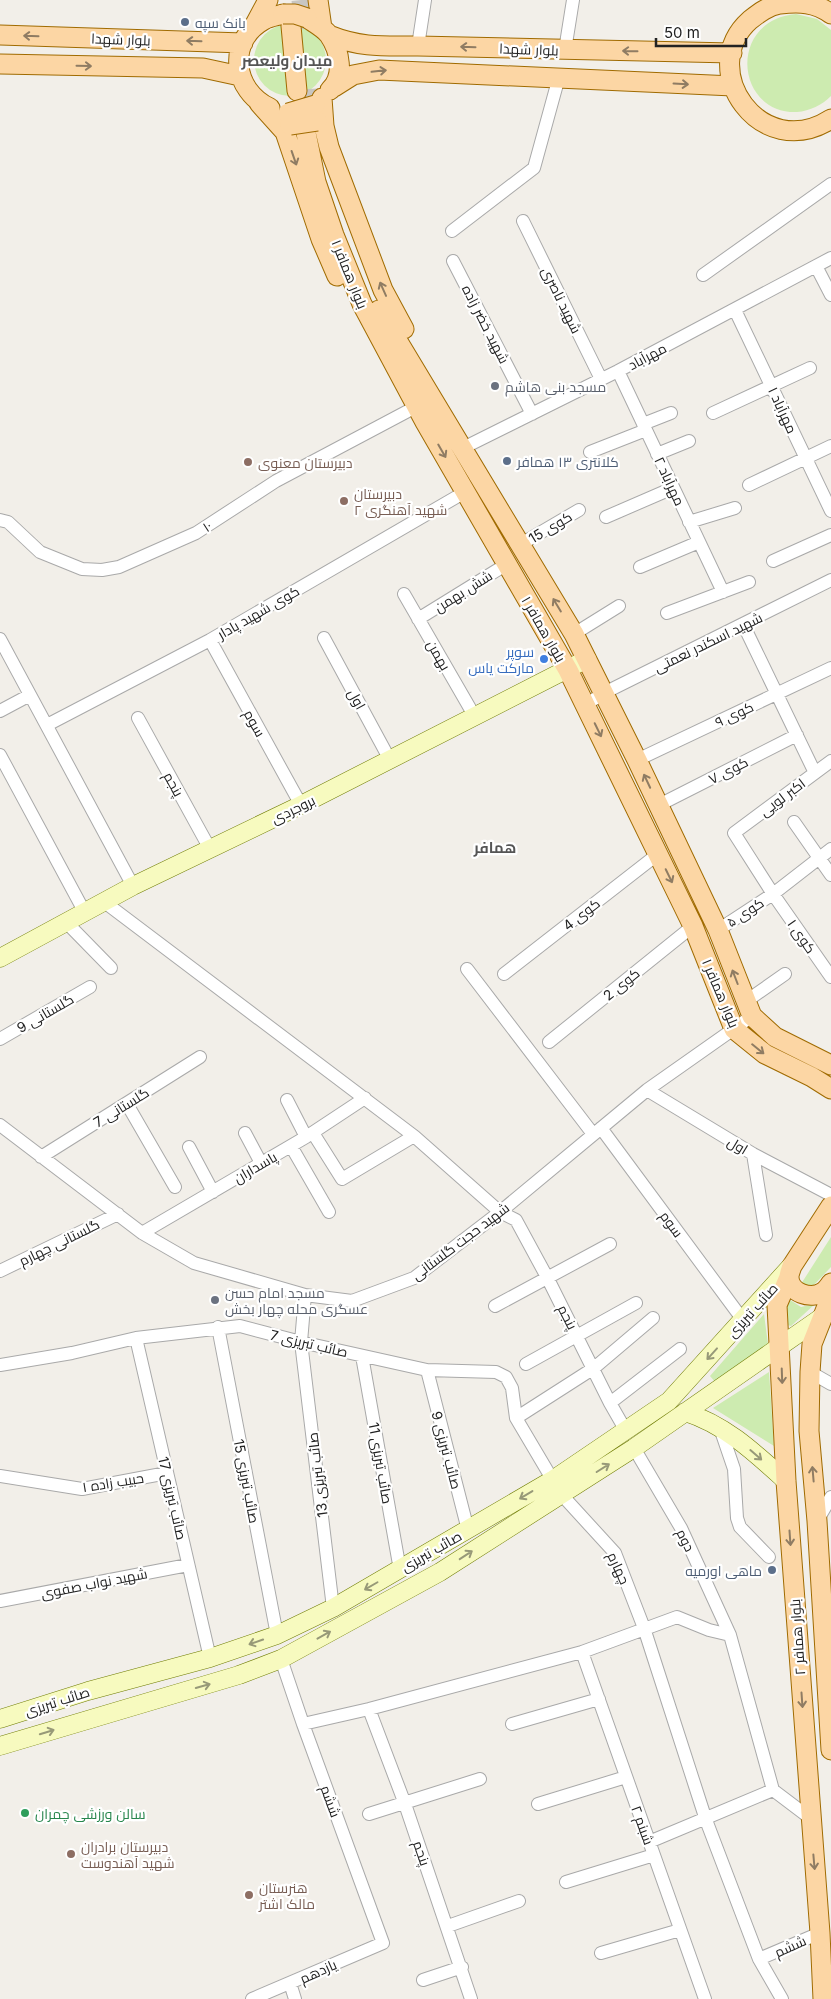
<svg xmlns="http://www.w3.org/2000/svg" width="831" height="1999" font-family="Inter,Cairo,sans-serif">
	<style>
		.grass { fill: #cdebb0 }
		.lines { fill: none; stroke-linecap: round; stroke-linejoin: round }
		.primary-tunnel { stroke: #c8c6c1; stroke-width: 19; stroke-dasharray: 19 9; stroke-linecap: butt }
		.street-casing { stroke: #a9a9a9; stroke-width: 14 }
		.secondary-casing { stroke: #707d05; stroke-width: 19 }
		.primary-casing { stroke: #a06b00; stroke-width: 21 }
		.street { stroke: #fff; stroke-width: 12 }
		.secondary { stroke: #f7fabf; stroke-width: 18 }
		.primary { stroke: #fcd6a4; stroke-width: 19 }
		.primary-bridge-casing { stroke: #a06b00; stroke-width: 21; stroke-linecap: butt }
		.primary-bridge { stroke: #fcd6a4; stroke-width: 19 }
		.oneway { stroke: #8f7c63 }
		.oneway2 { stroke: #979978 }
		.service-dot { fill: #5c6f8a; stroke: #fff; stroke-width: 2 }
		.worship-dot { fill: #6b7280; stroke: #fff; stroke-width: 2 }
		.education-dot { fill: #8d6e63; stroke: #fff; stroke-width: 2 }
		.shop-dot { fill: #3f7fe0; stroke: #fff; stroke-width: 2 }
		.leisure-dot { fill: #2e9e5b; stroke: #fff; stroke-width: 2 }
		.labels { text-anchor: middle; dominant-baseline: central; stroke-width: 4.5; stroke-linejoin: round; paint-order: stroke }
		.service-label { font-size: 14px; fill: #4e5e75; stroke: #fff; text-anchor: start }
		.street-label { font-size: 14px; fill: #222; stroke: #fff }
		.worship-label { font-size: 14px; fill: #5b616d; stroke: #fff; text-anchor: start }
		.education-label { font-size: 14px; fill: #785e54; stroke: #fff; text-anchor: start }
		.shop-label { font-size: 14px; fill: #366cbe; stroke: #fff; text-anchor: end }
		.leisure-label { font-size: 14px; fill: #27864d; stroke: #fff; text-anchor: start }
		.neighbourhood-label { font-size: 15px; font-weight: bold; fill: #555; stroke: #fff }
	</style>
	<rect width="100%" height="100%" fill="#f2efe9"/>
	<path class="grass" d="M796,14l21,5 14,11v66c-9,9 -21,15 -34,16 -62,2 -70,-92 -1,-98z
		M254 60a36 36 0 1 1 72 0a36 36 0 1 1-72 0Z
		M831,1237v30l-22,23 -8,-6z
		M787,1298l14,9 14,-3 -24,22 -7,-2z
		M764,1314l4,30 -52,39 -6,-7z
		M769,1372l5,74 -61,-38z"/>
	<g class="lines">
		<path class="primary-tunnel" d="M301,0l3,29
			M309,89l2,33"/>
		<g class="street-casing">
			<path id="street" d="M418,46l7,-46
				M565,50l8,-50
				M523,221l78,158
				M452,231l82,-63 25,-91
				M453,261l79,153
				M816,266l15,29
				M703,275l128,-91
				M735,310l96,201
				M618,371l105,221
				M713,413l97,-45
				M643,424l28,-11
				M461,449l157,-78 213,-113
				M590,452l56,-22
				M657,454l32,-13
				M749,485l82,-39
				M606,517l67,-29
				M0,520l8,2 32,30 42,17 20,1 17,-3 77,-34 80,-52 132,-70
				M689,522l46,-14
				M521,544l58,-34
				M773,561l58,-26
				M640,567l59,-25
				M404,594l71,123
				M667,613l82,-31
				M418,619l89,-55
				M743,624l72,149
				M574,634l45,-28
				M324,638l66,122
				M0,639l133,247
				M210,640l91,165
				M585,705l19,-12 227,-113
				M0,711l30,-16
				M138,718l72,131
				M47,725l163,-85 255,-148
				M0,755l84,156
				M637,760l194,-92
				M831,761l-97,72 39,61 58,83
				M659,805l138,-70
				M794,822l37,53
				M103,901l311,235 86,76 16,8 32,59 62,124 16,28
				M66,922l45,46
				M718,930l55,-36 58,-45
				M467,969l126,165
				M504,974l154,-120
				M745,1002l40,-28
				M0,1039l90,-52
				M549,1042l144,-116
				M647,1090l106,64 78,41
				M287,1100l19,37
				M127,1104l48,83
				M0,1125l142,108 52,30 111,32 47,6 62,-23 86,-66 147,-122 105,-74
				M601,1128l142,192
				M245,1133l16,30
				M313,1133l29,46 72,-43
				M291,1146l38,66
				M189,1147l24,45
				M753,1154l13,81
				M41,1157l159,-100
				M142,1233l164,-96 59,-39
				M0,1271l118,-57
				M305,1295l-4,47 32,266
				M495,1306l115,-62
				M218,1327l59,308
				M136,1338l74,320
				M362,1356l38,214
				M526,1364l110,-61
				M0,1365l72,-12 64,-15 104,-12 61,16 126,28 69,2 10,5 6,11 4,30 45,76 54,59 29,75 62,192 53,139 23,40
				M427,1370l41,160
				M810,1372l21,12
				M610,1403l70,-54
				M516,1418l78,-50 59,-50
				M719,1425l15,44 3,49 3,9 29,30
				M634,1448l47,80 49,107 43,155 37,28
				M0,1476l82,13 85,-16
				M817,1521l14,-24
				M0,1601l188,-36
				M582,1652l123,347
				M369,1709l36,95 66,195
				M303,1724l66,-15 213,-57 95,-35 32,13 21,5
				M512,1724l87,-25
				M538,1804l88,-27
				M369,1814l111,-35
				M649,1842l124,-52
				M566,1882l88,-27
				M448,1926l71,-25
				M601,1953l79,-23
				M759,1959l61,-26
				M423,1980l39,-13
				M290,1983l5,16
				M252,1999l131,-56 -80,-219 -22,-65"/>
		</g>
		<g class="secondary-casing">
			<path id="secondary" d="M0,958l133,-72 168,-81 286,-146
				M685,1412c41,13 70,41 101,69
				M0,1719l88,-28 122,-33 67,-23 56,-27 221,-129 115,-78 122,-135
				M0,1746l239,-71 42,-16 159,-87 194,-124 188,-131"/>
		</g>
		<g class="primary-casing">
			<path id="primary" d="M318,0l4,28
				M831,14c-16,-12 -32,-12 -51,-10 -12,2 -21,9 -30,16 -55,49 11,144 81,99
				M307,18c7,5 17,10 22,17 11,16 16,41 1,55
				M291,26l6,65
				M253,28l15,-28
				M0,35l243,8
				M329,35c32,13 55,11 89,11l314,7
				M0,64l203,4 37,8
				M334,87l19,-12 26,-5 354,16
				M322,98l2,28 5,21 54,143 21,39
				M259,103l26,29 36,107 16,37
				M270,108c-37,-17 -44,-67 -6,-88 5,-3 13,-4 19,-6
				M305,128l11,54 18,53 28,69 63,118 143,248 125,256 41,103 31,25 47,23 19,12
				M379,310l195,324 63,126 81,170 34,86 23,21 56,28
				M831,1206l-39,60c-1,3 -3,8 -3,11 0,16 22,23 34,15 3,-2 6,-6 8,-9
				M789,1277l-12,28 9,176 34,452 3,66
				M831,1296l-19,48 -2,28 -1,59 8,90 14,229"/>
		</g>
		<use href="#street" class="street"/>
		<use href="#secondary" class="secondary"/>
		<use href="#primary" class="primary"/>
		<g class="primary-bridge-casing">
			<path id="primary-bridge" d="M283,14h12l12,4
				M288,113l27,-8
				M290,125l27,-4"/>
		</g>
		<use href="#primary-bridge" class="primary-bridge"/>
	</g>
	<defs><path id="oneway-shaft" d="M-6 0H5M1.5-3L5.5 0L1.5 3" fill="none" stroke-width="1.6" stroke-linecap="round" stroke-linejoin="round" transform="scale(1.25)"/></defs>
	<g class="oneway">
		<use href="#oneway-shaft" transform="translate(31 36) rotate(-178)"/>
		<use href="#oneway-shaft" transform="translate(194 41) rotate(-178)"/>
		<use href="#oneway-shaft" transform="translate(468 47) rotate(-178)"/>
		<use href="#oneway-shaft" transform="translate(630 51) rotate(-179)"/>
		<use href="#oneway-shaft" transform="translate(84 66) rotate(1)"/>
		<use href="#oneway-shaft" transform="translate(379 71) rotate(-6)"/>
		<use href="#oneway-shaft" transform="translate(681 84) rotate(3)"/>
		<use href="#oneway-shaft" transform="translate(294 158) rotate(71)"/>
		<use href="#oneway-shaft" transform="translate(383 289) rotate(-114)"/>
		<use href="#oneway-shaft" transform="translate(442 451) rotate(60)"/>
		<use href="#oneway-shaft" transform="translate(557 605) rotate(-121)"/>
		<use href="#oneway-shaft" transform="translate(598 730) rotate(64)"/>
		<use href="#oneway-shaft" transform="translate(647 781) rotate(-115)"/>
		<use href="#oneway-shaft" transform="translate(669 876) rotate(64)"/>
		<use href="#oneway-shaft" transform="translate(735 977) rotate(-111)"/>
		<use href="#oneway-shaft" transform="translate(758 1049) rotate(39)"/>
		<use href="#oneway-shaft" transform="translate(782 1376) rotate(88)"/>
		<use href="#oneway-shaft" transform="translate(813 1474) rotate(-95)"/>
		<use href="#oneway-shaft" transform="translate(790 1538) rotate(86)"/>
		<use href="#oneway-shaft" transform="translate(802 1700) rotate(86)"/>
		<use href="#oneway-shaft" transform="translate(814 1862) rotate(85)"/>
	</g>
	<g class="oneway2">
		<use href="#oneway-shaft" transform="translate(712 1354) rotate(132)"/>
		<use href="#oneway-shaft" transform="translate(756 1455) rotate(41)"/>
		<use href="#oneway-shaft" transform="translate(603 1468) rotate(-32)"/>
		<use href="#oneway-shaft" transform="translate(526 1495) rotate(149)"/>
		<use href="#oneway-shaft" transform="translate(466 1555) rotate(-33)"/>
		<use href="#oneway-shaft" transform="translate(371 1586) rotate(150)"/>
		<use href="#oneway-shaft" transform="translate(324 1635) rotate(-29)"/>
		<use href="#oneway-shaft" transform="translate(256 1642) rotate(161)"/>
		<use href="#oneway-shaft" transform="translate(203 1686) rotate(-16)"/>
		<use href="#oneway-shaft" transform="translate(47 1732) rotate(-17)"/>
	</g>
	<g class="service-dot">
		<circle cx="185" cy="22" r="5"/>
		<circle cx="507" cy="461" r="5"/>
		<circle cx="772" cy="1570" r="5"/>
	</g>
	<g class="worship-dot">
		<circle cx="495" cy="386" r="5"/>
		<circle cx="215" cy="1300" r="5"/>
	</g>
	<g class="education-dot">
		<circle cx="248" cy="462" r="5"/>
		<circle cx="344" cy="501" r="5"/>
		<circle cx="71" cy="1854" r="5"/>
		<circle cx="249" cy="1895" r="5"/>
	</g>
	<circle class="shop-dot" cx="544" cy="659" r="5"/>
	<circle class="leisure-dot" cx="25" cy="1813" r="5"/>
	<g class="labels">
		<g class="service-label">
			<text x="195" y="22">بانک سپه</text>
			<text x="517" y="461">کلانتری ۱۳ همافر</text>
			<text x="762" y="1570" text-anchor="end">ماهی اورمیه</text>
		</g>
		<g class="street-label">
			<text transform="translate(121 39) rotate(2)">بلوار شهدا</text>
			<text transform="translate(529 49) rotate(2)">بلوار شهدا</text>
			<text transform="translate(350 274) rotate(68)">بلوار همافر ۱</text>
			<text transform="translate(562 300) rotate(64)">شهید ناصری</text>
			<text transform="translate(486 324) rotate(63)">شهید خضر زاده</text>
			<text transform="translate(647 356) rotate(-28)">مهرآباد</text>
			<text transform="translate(783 410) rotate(65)">مهرآباد ۱</text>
			<text transform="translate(670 481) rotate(65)">مهرآباد ۲</text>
			<text transform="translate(207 526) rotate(-33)">۱۰</text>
			<text transform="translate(550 527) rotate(-31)">کوی 15</text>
			<text transform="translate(463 591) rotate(-32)">شش بهمن</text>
			<text transform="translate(258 612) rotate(-30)">کوی شهید پادار</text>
			<text transform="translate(544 629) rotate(60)">بلوار همافر ۱</text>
			<text transform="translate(708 642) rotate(-26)">شهید اسکندر نعمتی</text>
			<text transform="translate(439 655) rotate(60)">بهمن</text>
			<text transform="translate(357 699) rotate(61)">اول</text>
			<text transform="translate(734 714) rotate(-25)">کوی ۹</text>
			<text transform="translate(255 723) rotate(61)">سوم</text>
			<text transform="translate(728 770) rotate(-27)">کوی ۷</text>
			<text transform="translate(174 784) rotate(61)">پنجم</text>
			<text transform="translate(782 797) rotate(-37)">اکبر لویی</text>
			<text transform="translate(293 809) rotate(-26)">بروجردی</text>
			<text transform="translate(745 912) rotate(-33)">کوی ۵</text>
			<text transform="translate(581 914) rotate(-38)">کوی 4</text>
			<text transform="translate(802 936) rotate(55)">کوی ۱</text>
			<text transform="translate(621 984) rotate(-39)">کوی 2</text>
			<text transform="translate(721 993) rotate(67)">بلوار همافر ۱</text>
			<text transform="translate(45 1013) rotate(-30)">گلستانی 9</text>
			<text transform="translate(121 1107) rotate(-32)">گلستانی 7</text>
			<text transform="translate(738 1145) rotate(31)">اول</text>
			<text transform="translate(255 1167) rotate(-30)">پاسداران</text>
			<text transform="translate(672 1224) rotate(54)">سوم</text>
			<text transform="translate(460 1241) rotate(-37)">شهید حجت گلستانی</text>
			<text transform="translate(59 1242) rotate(-26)">گلستانی چهارم</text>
			<text transform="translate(752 1310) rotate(-48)">صائب تبریزی</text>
			<text transform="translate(568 1317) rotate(63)">پنجم</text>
			<text transform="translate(309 1343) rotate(13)">صائب تبریزی 7</text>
			<text transform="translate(447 1450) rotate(75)">صائب تبریزی 9</text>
			<text transform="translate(381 1463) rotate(80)">صائب تبریزی 11</text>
			<text transform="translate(317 1475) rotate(-97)">صائب تبریزی 13</text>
			<text transform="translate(247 1481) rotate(79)">صائب تبریزی 15</text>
			<text transform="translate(113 1482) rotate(-9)">حبیب زاده ۱</text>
			<text transform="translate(173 1498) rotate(77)">صائب تبریزی 17</text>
			<text transform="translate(686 1540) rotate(64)">دوم</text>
			<text transform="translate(431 1551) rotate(-30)">صائب تبریزی</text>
			<text transform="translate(619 1568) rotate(65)">چهارم</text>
			<text transform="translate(94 1583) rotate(-11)">شهید نواب صفوی</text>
			<text transform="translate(797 1637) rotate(-94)">بلوار همافر ۲</text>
			<text transform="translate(57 1701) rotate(-18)">صائب تبریزی</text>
			<text transform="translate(331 1801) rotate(70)">ششم</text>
			<text transform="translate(643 1825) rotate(70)">شبنم ۲</text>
			<text transform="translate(422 1853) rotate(71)">پنجم</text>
			<text transform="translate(790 1946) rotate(-24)">ششم</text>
			<text transform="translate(318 1971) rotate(-24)">یازدهم</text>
		</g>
		<g class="worship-label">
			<text x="505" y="386">مسجد بنی هاشم</text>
			<text x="225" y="1292">مسجد امام حسن<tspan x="225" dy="16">عسگری محله چهار بخش</tspan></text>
		</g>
		<g class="education-label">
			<text x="258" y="462">دبیرستان معنوی</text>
			<text x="354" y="493">دبیرستان<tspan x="354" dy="16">شهید آهنگری ۲</tspan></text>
			<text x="81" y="1846">دبیرستان برادران<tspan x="81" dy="16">شهید آهندوست</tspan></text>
			<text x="259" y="1887">هنرستان<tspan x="259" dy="16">مالک اشتر</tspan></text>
		</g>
		<g class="shop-label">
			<text x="534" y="651">سوپر<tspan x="534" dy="16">مارکت یاس</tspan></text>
		</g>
		<g class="leisure-label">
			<text x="35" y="1813">سالن ورزشی چمران</text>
		</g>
		<g class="neighbourhood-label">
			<text x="287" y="60">میدان ولیعصر</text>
			<text x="495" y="847">همافر</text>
		</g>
	</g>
	<path d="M656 38v8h90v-8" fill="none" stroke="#222222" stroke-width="2.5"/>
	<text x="664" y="38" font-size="15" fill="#222222" stroke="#ffffff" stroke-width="4" paint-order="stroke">50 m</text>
</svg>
